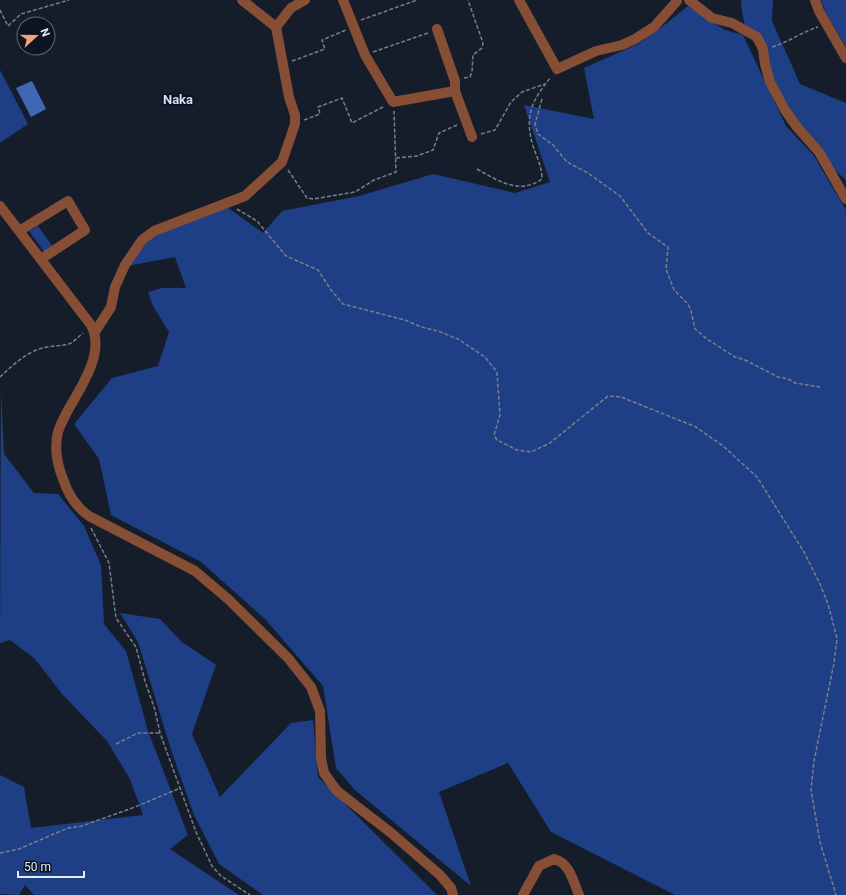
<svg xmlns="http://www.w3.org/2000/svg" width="846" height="895" font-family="Roboto,sans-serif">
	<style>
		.green { fill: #1e3f85 }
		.water { fill: #4167b4 }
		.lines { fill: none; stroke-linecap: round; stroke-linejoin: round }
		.path { stroke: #787f8b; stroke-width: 1.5; stroke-dasharray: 4 2; stroke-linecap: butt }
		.minor { stroke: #874e36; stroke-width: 10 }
		.labels { text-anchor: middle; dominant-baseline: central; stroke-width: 4; stroke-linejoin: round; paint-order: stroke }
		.quarter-label { font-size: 13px; font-weight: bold; fill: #d3def2; stroke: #0c1422 }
	</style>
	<rect width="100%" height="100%" fill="#151d2b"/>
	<path class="green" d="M741,0h32l-1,21 28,63 46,19v77c-37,-32 -60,-78 -82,-120v-8c-17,-12 -22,-32 -23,-52z
		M821,0h25v47l-21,-36z
		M688,6l37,24 18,5 43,91 28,30 32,54v685h-171l-124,-63 -43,-69 -69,29 32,94 -116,-96 -19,-22 -13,-82 -58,-67 -64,-57 -90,-47 -12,-56 -25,-35 38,-46 46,-12 11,-34 -16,-26 -5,-14 14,-4h24l-11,-31 -48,9 18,-23 13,-11 69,-25 36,26 19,-22 77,-15 74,-22 82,19 35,-11 -26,-77 70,14 -10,-51 54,-24 20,-14z
		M0,70l28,54 -28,19z
		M38,226l15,21 -8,6 -16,-22z
		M1,389l3,65 30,39 24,1 26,32 17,39 3,59 22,27 22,80 40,104 -18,14 69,46h-205l-9,-10 -6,10 -19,-1v-119l24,12 7,41 112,-13 -13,-36 -23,-38 -44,-46 -29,-37 -24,-18 -10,3z
		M120,613l40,6 22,23 34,23 -24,69 28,63 71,-74 22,-3 5,57 119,118h-174l-44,-31 -25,-49 -22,-62 -34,-111z"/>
	<path class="water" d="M32,81l14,28 -15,8 -15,-29z"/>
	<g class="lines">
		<path class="path" d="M0,10l8,16 13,-12 48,-14
			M361,20l56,-20
			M772,47c17,-5 30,-15 46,-20
			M373,52l55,-19
			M292,61l33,-12 -3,-9 24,-10
			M464,78l6,-1 2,-5 1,-17 9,-7 1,-5 -15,-43
			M542,99l-7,25 3,10 15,11 14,17 21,11 32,23 28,37 20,14 -2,22 8,21 14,14 3,7 4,18 12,10 28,18 10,3 33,17 10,2 7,4 25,4
			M304,120l16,-6 -2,-7 24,-9 10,25 33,-17
			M481,134l14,-4 16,-28 11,-10 23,-8
			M396,158l21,-2 16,-6 6,-17 18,-8
			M477,169c21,12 43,26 65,10 0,-13 -5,-21 -9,-33 -9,-30 -1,-46 18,-69
			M288,170l19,28 6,1 42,-7 19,-12 22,-8 -2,-61
			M237,209l20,12 29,35 32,14 13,20 12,14 62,16 16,7 17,4 20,8 27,18 12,15 3,43 -6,20 3,5 20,10 14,2 19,-9 58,-47 13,1 75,30 27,19 34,31 47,75 16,32 8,20 9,34 -3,25 -20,98 -3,29 9,52 16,53
			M0,377c13,-12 28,-27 47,-30 21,-4 18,3 36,-14
			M91,528l18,35 7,55 20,29 9,34 10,29 5,23 36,99 16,34 9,10 29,19
			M116,744l22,-11h22
			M0,853l19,-4 49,-21 14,-2 53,-19 43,-18"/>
		<path class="minor" d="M242,0l34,27
			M343,0l22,55 28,47 62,-11 17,46
			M519,0l38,69 39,-18 26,-6 13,-6 19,-12 23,-26
			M689,0l23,18 20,5 25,14 6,12 2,15 5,18 15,28 12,17 22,25 27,47
			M815,0l4,11 27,47
			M276,27l15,-19 14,-8
			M437,29l18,52v10
			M0,206l91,119c15,28 -11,63 -24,87 -3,6 -7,13 -9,20 -4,16 -1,32 5,47 5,15 13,28 26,37l106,55 33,28 60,59 23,29 9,24 1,47 3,15 13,18 53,41 50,43 11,13 2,7
			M19,231l49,-30 17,29 -44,29
			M95,332l16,-25 4,-20 10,-22 17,-25 12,-9 91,-35 37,-34 13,-38v-9l-6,-18 -13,-70
			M523,895l16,-29 15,-7c16,4 19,22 25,36"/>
	</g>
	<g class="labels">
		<g class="quarter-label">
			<text x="178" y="99">Naka</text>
		</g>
	</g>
	<g transform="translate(36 36) rotate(69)"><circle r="19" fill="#0c1422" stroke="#636a77"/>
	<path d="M0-3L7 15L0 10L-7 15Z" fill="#f2a17e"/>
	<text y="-6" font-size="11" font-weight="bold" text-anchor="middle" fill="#e6ecf6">N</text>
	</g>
	<path d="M18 871v6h66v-6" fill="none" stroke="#e6ecf6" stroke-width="2"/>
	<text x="24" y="871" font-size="12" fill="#e6ecf6" stroke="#0c1422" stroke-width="3" paint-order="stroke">50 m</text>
</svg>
